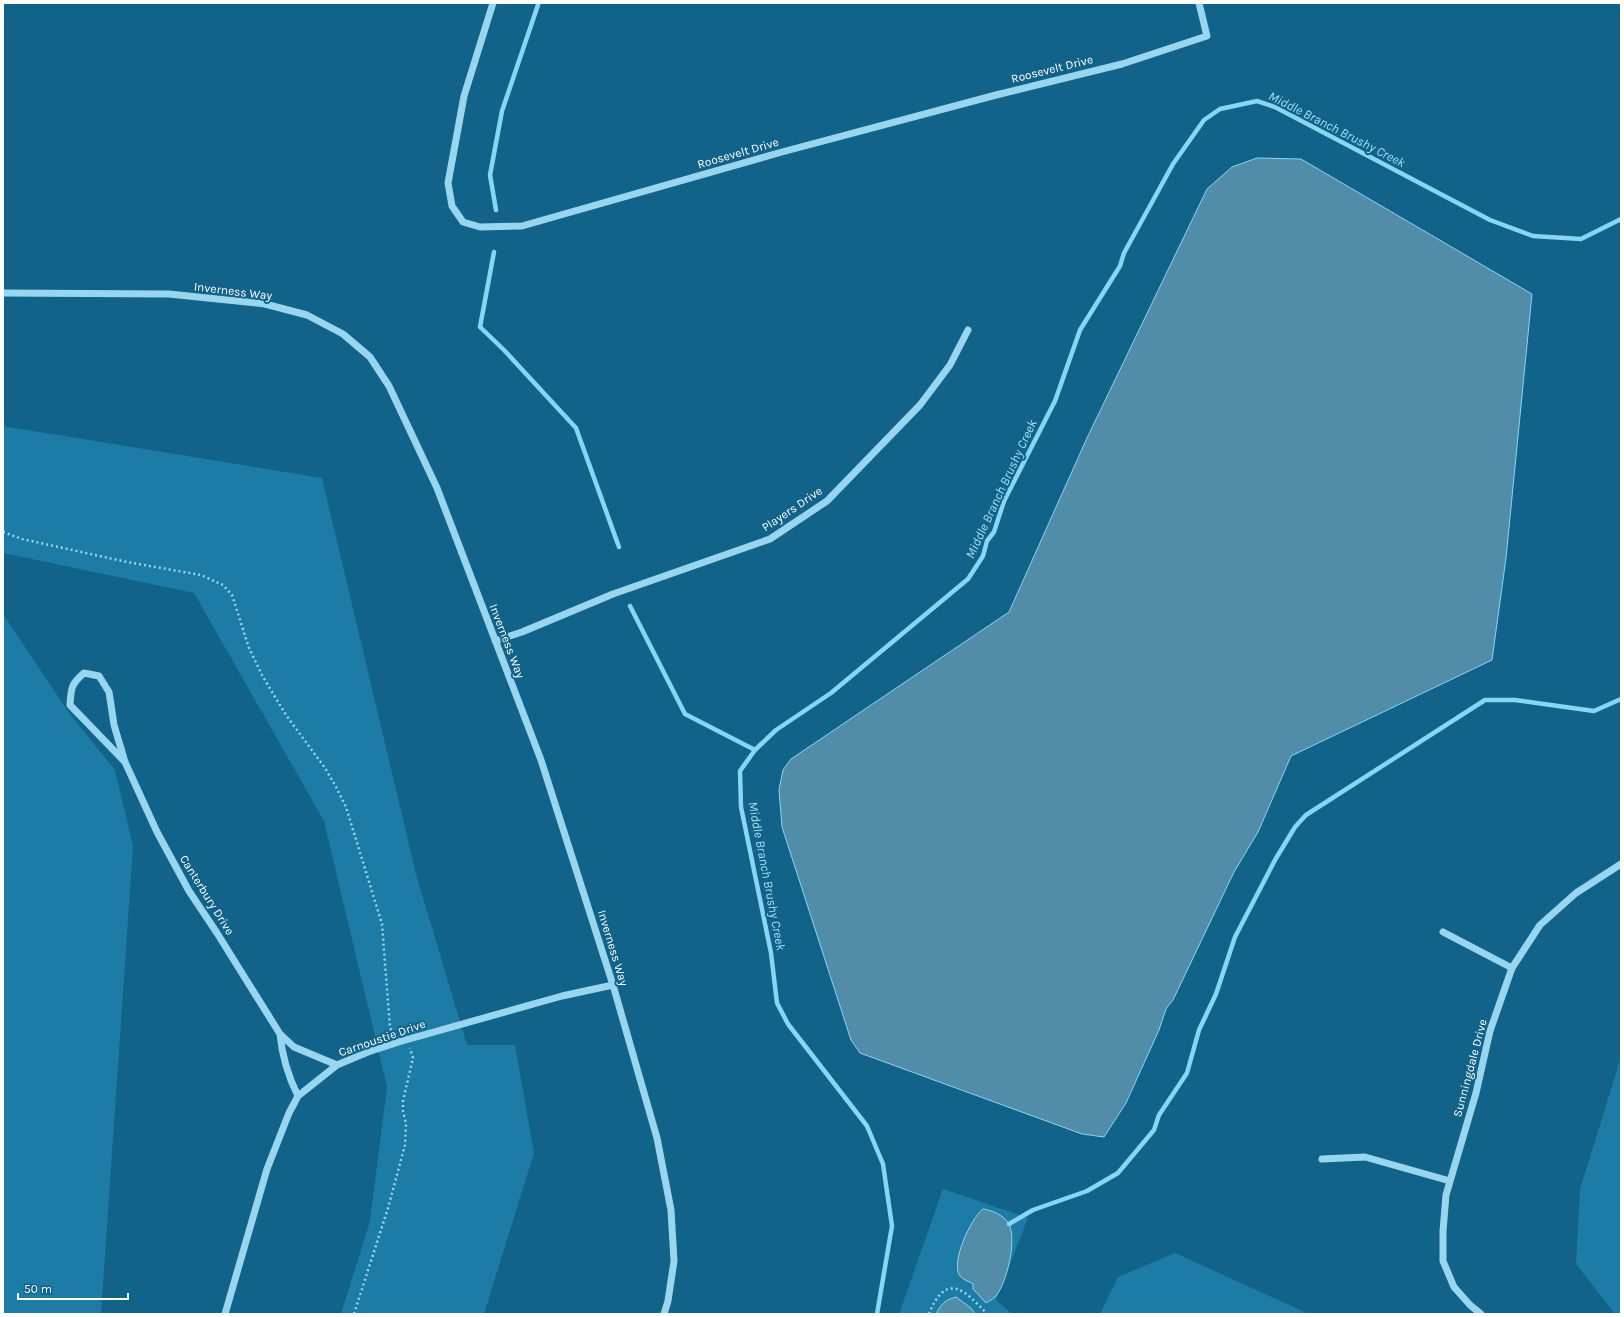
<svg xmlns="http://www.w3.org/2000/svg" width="1624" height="1317" font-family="Karla,sans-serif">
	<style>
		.green { fill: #1d7ca5 }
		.water { fill: #518da9; stroke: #89d5f4 }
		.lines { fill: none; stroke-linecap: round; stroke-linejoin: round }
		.stream { stroke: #89d5f4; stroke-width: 4.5 }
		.path { stroke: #98d6f0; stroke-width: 2.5; stroke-dasharray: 2 3; stroke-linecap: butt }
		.minor { stroke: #98d6f0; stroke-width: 7 }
		.labels { text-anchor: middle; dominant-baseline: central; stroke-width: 4; stroke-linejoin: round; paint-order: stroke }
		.street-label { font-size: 12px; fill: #fff; stroke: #126389 }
		.water-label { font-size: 13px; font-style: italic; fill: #a3dff8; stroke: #126389 }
	</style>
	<rect width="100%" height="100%" fill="#126389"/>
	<path class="green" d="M3,426l319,52 94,396 51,171h48l19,108 -50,161h-143l29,-93 17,-134 -63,-266 -130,-228 -191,-40z
		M3,614l66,99 46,57 18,76 -32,468h-98z
		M1621,1057v257h-6l-39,-50 4,-75z
		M943,1189l85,29 -32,82 16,14h-113z
		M1175,1253l134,61h-209l18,-37z"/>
	<path class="water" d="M1257,158l44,1 231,135 -26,264 -14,102 -201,96 -33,76 -24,40 -61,128 -7,9 -7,21 -33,73 -22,34 -22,-3 -222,-81 -9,-13 -69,-213 -3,-37 4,-20 8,-11 218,-147 78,-174 120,-249 25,-22z
		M983,1209c8,1 21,6 26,15 8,16 -2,58 -13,72 -3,3 -7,5 -10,7l-13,-14v-5c-4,-3 -10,-4 -13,-8 -10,-13 11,-58 23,-67z
		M956,1297l15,11 4,6h-39c5,-10 9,-14 20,-17z"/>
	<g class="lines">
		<path class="stream" d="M496,210l-6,-35 12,-64 36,-106
			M494,252l-14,75 24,23 72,78 43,119
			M630,606l55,108 70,36
			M1009,1224l24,-14 54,-19 31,-18 36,-43 5,-15 28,-42 12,-43 17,-36 19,-57 40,-77 20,-33 11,-12 179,-115h30l79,11 27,-12
			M877,1314l15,-88 -9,-62 -16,-38 -79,-102 -11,-21 -6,-50 -30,-146 -1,-36 15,-21 21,-20 55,-37 137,-114 15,-23 4,-15 7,-9 10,-31 51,-100 25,-71 40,-64 4,-13 49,-89 31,-44 16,-11 37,-8 18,6 215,113 43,16 48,3 40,-20"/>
		<path class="path" d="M3,532l19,7 105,23 74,13 22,10 9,10 17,53 14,29 23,38 39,53 11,19 10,20 36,117 8,104 3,5
			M354,1314l34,-106 17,-63 1,-21 -3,-13v-10l10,-43 -3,-10
			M929,1314c17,-43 36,-24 58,0"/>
		<path class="minor" d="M493,3l-29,93 -16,87 4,23 11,16 17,5 42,-1 260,-74 214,-57 126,-31 85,-28 -8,-33
			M3,293l166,1 96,10 42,11 36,19 27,23 19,29 48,102 104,272 72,225 44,153 14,72 3,51 -6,40 -4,13
			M495,641l27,-9 91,-38 157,-55 57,-38 93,-96 30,-40 18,-35
			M125,762l-55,-57c1,-17 1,-21 14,-32l15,3 10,16 5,33 11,37 32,70 32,59 28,42 63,101 14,13 43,18
			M1443,932l69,36
			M280,1034c2,22 8,42 18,62
			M1322,1159l43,-2 85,24
			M225,1314l42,-145 22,-56 9,-17 39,-31 31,-13 34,-11 160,-45 51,-11
			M1481,1314l-11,-9 -16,-18 -11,-26v-30l3,-36 30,-102 14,-62 22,-63 28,-43 36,-32 45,-29"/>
	</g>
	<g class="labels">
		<g class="street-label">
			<text transform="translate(1052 69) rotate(-14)">Roosevelt Drive</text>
			<text transform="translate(738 153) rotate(-16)">Roosevelt Drive</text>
			<text transform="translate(233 291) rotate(7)">Inverness Way</text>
			<text transform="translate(792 509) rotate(-34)">Players Drive</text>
			<text transform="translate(507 641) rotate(69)">Inverness Way</text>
			<text transform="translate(207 895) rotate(58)">Canterbury Drive</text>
			<text transform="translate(613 948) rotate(73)">Inverness Way</text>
			<text transform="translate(382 1038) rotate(-19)">Carnoustie Drive</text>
			<text transform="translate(1470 1068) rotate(-75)">Sunningdale Drive</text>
		</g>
		<g class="water-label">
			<text transform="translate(1337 129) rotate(27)">Middle Branch Brushy Creek</text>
			<text transform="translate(1001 489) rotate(-65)">Middle Branch Brushy Creek</text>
			<text transform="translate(767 876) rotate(79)">Middle Branch Brushy Creek</text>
		</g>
	</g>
	<rect width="1624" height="1317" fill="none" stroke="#ffffff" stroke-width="8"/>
	<path d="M18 1293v6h110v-6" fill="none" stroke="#ffffff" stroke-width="2"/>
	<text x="24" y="1293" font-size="12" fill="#ffffff" stroke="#126389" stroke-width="3" paint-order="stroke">50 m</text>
</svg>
